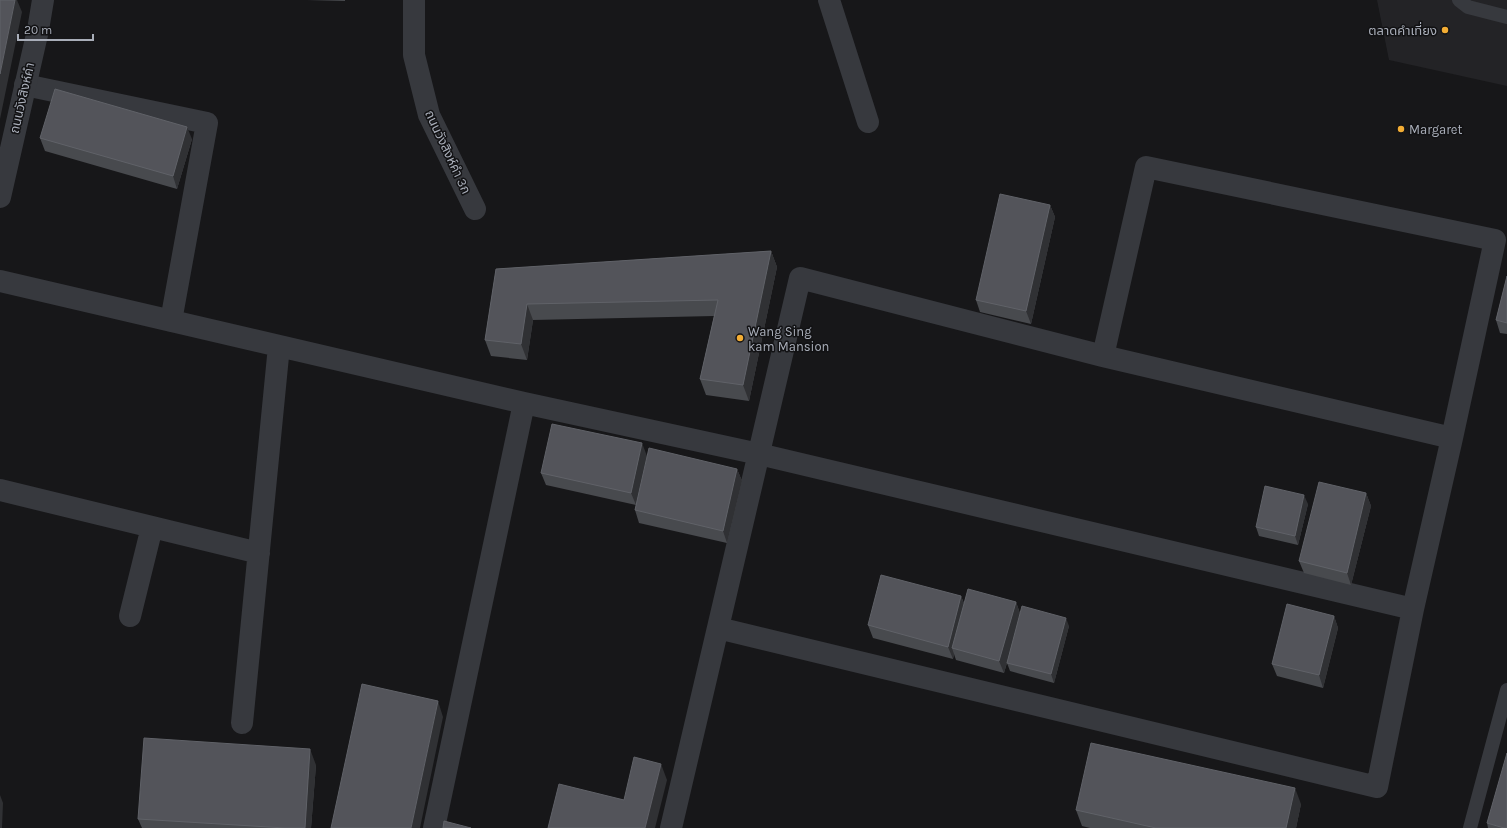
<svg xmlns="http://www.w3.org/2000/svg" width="1507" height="828" font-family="Karla,'Noto Sans Thai',sans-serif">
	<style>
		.built { fill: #232326 }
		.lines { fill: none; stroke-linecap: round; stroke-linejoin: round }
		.service { stroke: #37393e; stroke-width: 14 }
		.minor { stroke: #37393e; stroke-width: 22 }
		.tertiary { stroke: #37393e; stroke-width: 22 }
		.wall { fill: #484a4e }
		.shaded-wall { fill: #303134 }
		.building { fill: #53545a; stroke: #606268 }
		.poi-dot { fill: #f3ad34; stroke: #121214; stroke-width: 1.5 }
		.labels { text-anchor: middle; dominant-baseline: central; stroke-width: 3; stroke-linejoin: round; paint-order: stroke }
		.poi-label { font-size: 13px; fill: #a9aeb9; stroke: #121214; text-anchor: start }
		.street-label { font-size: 13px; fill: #a9aeb9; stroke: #121214 }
	</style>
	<rect width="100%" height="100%" fill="#171719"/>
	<path class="built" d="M1377,0h130v86l-118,-26z"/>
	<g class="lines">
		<path class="service" d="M1459,0l9,7 39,10
			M1470,828l37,-138"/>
		<path class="minor" d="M414,0v55l15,60 46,94
			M829,0l39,122
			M25,85l182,38 -36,198
			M0,281l524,122 235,51 654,155
			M0,490l259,63
			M130,616l22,-89
			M718,628l659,159 36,-178 39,-171 43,-198 -349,-73 -43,189
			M242,723l37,-377
			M434,828l90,-425
			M671,828l129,-550 303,78 349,82"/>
		<path class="tertiary" d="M0,197l38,-167 5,-30"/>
	</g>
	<path class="wall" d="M307,0h38v1z
		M40,138l152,1 -15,50 -132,-38z
		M1050,205l5,12 -24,107 -51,-12 -4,-12z
		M771,251l6,16 -28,134 -43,-6 -6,-16 14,-63 -181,4 -6,40 -36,-4 -6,-16 11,-71z
		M1507,276v58l-7,-1 -4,-13z
		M647,456l-8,38 98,-25 5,12 -15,62 -88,-20 -4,-13 1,-5 -90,-20 -5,-12z
		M1366,493l5,13 -20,79 -47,-12 -5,-12z
		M1308,504l-10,41 -39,-9 -3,-9z
		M961,596l3,7 52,-1 4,11 49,13 -15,57 -44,-12 -3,-8 -3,10 -48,-13 -2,-6 -1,5 -80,-21 -5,-13z
		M1334,616l4,12 -15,60 -46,-12 -5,-12z
		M316,765l-5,63h-169l-4,-9z
		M1301,804l-5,24h-206l-8,-2 -6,-16z
		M1487,823l20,5h-19z"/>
	<path class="shaded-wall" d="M15,0h2l5,12 -22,107v-45z
		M187,127l5,12 -15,50 -4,-13z
		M1050,205l5,12 -24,107 -5,-13z
		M771,251l6,16 -28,134 -6,-16z
		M527,304l6,16 -6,40 -6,-16z
		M642,443l5,13 -11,49 -5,-12z
		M737,469l5,12 -15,62 -4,-12z
		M1366,493l5,13 -20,79 -4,-12z
		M1304,495l4,9 -10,41 -3,-9z
		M961,596l5,13 -14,39 2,6 -1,5 -5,-12z
		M1016,602l4,12 -16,59 -5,-12z
		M1334,616l4,12 -15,60 -4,-13z
		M1066,618l3,8 -15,57 -3,-9z
		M438,701l5,16 -23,111h-9z
		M310,749l6,16 -5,63h-6z
		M661,764l6,16 -12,48h-10z
		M1295,788l6,16 -5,24h-10z
		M0,795l3,8 -1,25h-2z"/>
	<path class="building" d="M0,0h15l-15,74z
		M55,89l132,38 -14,49 -133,-38z
		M1000,194l50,11 -24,106 -50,-11z
		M771,251l-28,134 -43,-6 18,-79 -191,4 -6,40 -36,-4 11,-71z
		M1507,276v47l-11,-3z
		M552,424l90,19 -11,50 -90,-20z
		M649,448l88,21 -14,62 -88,-21z
		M1319,482l47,11 -19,80 -48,-12z
		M1265,486l39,9 -9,41 -39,-9z
		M881,575l80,21 -13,51 -80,-22z
		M968,589l48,13 -17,59 -47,-13z
		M1287,604l47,12 -15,59 -47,-11z
		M1022,606l44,12 -15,56 -44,-11z
		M362,684l76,17 -27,127h-80z
		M144,738l166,11 -5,79h-20l-147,-9z
		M1091,743l204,45 -9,40h-130l-80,-18z
		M1507,753v75h-3l-17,-5z
		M634,757l27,7 -16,64h-97l11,-44 65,16z
		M444,821l27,7h-28z"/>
	<g class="poi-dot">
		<circle cx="1445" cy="30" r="4"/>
		<circle cx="1401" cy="129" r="4"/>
		<circle cx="740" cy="338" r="4"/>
	</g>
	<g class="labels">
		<g class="poi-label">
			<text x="1437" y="30" text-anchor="end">ตลาดคำเที่ยง</text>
			<text x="1409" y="129">Margaret</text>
			<text x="748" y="331">Wang Sing<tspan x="748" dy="15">kam Mansion</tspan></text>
		</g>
		<g class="street-label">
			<text transform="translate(22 98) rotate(-77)">ถนนวังสิงห์คำ</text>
			<text transform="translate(448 152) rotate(65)">ถนนวังสิงห์คำ 3ก</text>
		</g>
	</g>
	<path d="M18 34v6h75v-6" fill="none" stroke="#a9aeb9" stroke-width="2"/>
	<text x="24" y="34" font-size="12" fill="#a9aeb9" stroke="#121214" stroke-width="3" paint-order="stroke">20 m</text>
</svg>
